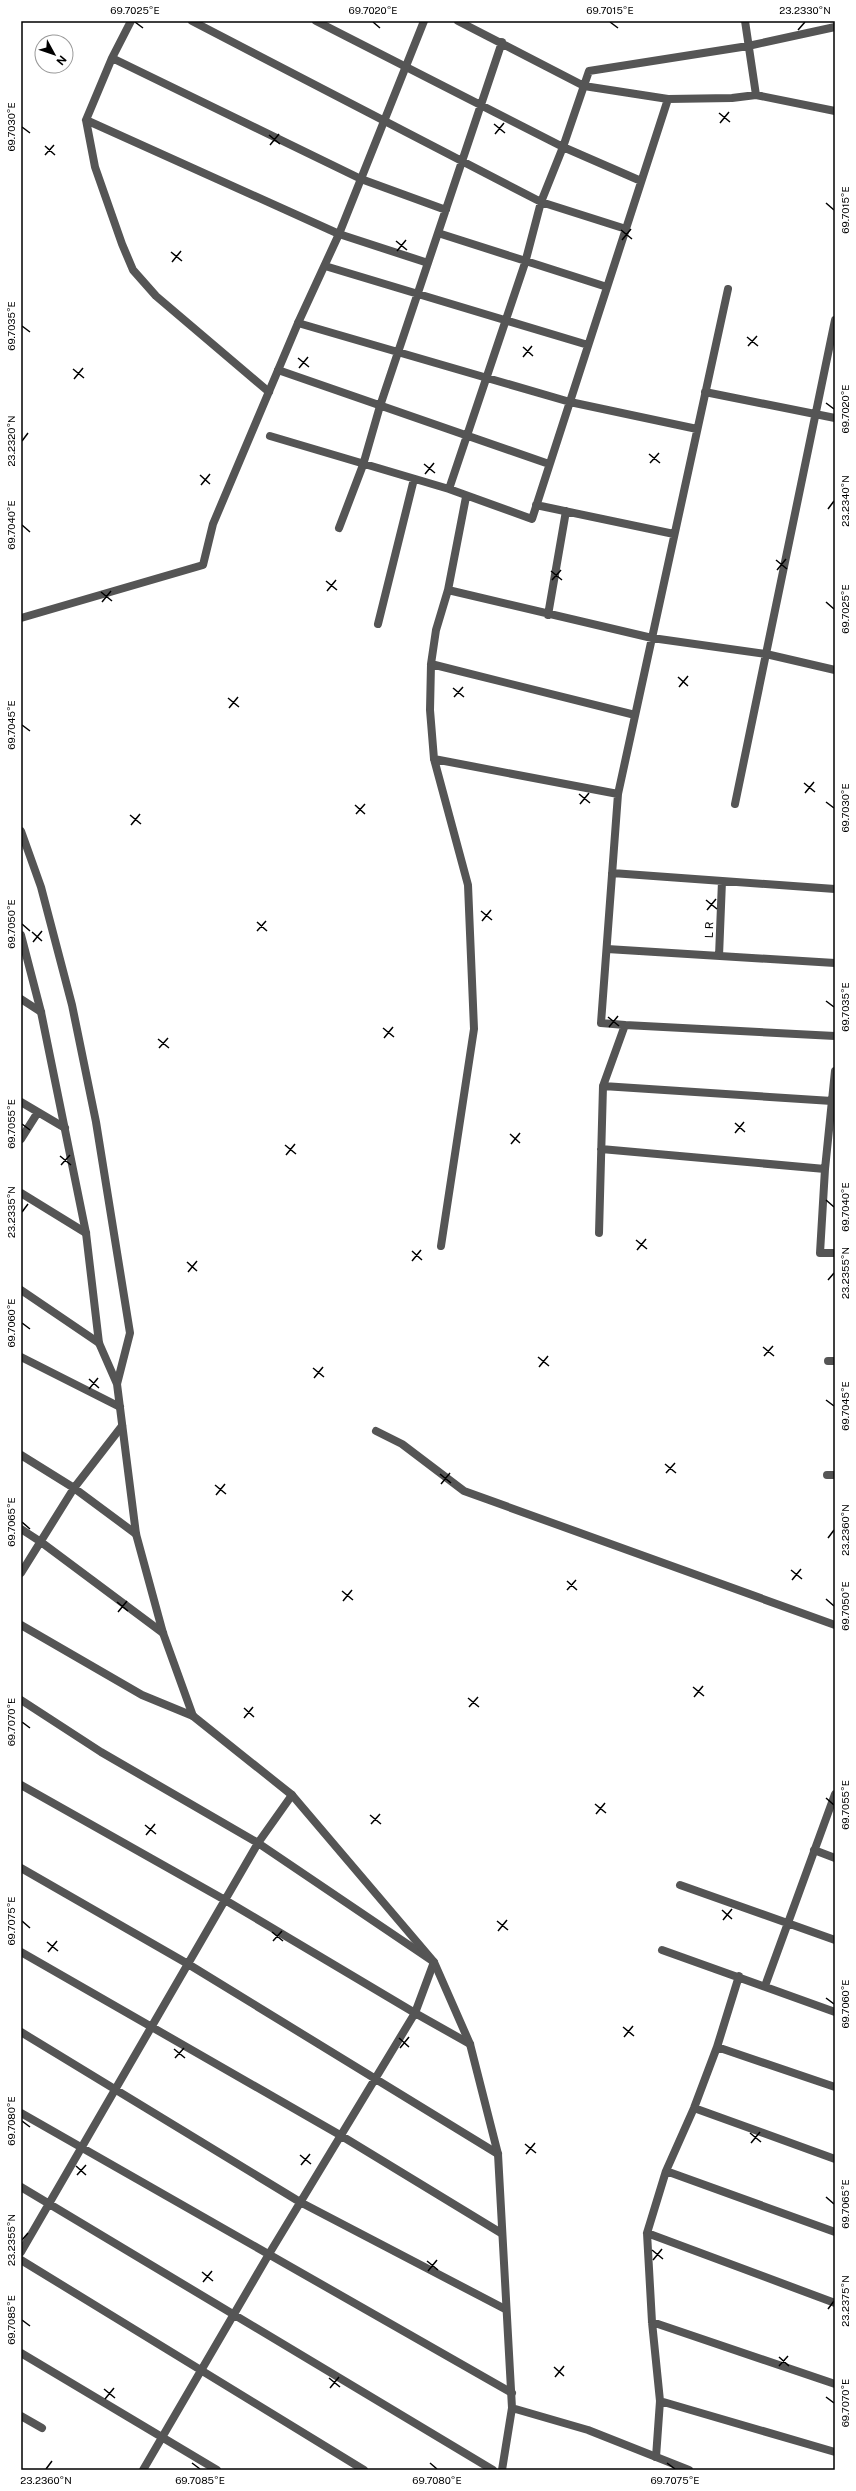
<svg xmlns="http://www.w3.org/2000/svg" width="856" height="2491" font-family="'Public Sans',sans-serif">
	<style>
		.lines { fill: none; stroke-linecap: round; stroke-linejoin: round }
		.service { stroke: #555; stroke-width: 8 }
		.minor { stroke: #555; stroke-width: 8 }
		.tertiary { stroke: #555; stroke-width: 8 }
		.ticks { fill: none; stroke: #000; stroke-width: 1.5 }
		.labels { text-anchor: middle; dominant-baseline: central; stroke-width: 4; stroke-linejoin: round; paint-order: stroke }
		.street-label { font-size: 11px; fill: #000; stroke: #fff }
		.neatline { fill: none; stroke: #000; stroke-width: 1.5 }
		.ticks-label { font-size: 10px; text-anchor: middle; fill: #000 }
	</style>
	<rect width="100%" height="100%" fill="#fff"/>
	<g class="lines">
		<path class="service" d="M376,1431l26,13 62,47 371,134"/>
		<path class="minor" d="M131,21l-19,37 -26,62 9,47 27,77 11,26 23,26 113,96
			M192,21l349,181 85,27
			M316,21l247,126 78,34
			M458,21l126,65 84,13 64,-1 24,-3 79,16
			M745,21l11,74
			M112,58l249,121 85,31
			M86,120l253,114 89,29
			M438,233l169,54
			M325,266l263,79
			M298,323l272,79 127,27
			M278,370l271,94
			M705,392l130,26
			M270,436l179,53 83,30 136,-420
			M449,489l76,-226 16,-61 22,-55 26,-76 159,-25 87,-19
			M536,505l138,29
			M339,528l24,-63 17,-59 122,-364
			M448,590l204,48 114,16 69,16
			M548,615l18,-104
			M378,624l36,-145
			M431,664l204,51
			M434,759l184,35
			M735,804l100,-484
			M612,873l223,16
			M607,949l228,14
			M719,956l3,-75
			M21,999l20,13
			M625,1025l210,11
			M835,1071l-10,98 -5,84h15
			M603,1086l229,15
			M21,1102l44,26
			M21,1139l17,-27
			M601,1149l224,20
			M21,1193l65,40
			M599,1233l4,-147 22,-61 -24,-2 17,-229 110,-505
			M441,1246l33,-217 -6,-144 -34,-126 -4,-49 1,-46 5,-34 12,-40 18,-93
			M21,1290l78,53
			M21,1357l99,50
			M828,1361h7
			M21,1455l53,33 62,46
			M827,1475h8
			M21,1529l20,13 122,91
			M21,1573l53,-85 48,-62
			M21,1625l121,70 51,21
			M21,1700l80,52 157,91 176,119 -19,51 -146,241 -126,216
			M21,1785l204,115 190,113 55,31
			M814,1850l21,8
			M21,1868l167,96 310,190
			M680,1885l155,55
			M662,1950l173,62
			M21,1952l319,183 161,98
			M765,1986l70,-192
			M21,2032l279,170 205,107
			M717,2047l118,40
			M694,2108l141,51
			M21,2113l491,280
			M666,2171l169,61
			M21,2187l472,283
			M647,2233l188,70
			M21,2252l237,-409 34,-48
			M21,2260l343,210
			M652,2322l183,62
			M21,2353l196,117
			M660,2401l175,51
			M21,2416l21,12
			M656,2457l4,-56 -8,-79 -5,-89 19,-62 28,-63 23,-61 22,-71"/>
		<path class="tertiary" d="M21,618l182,-53 10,-41 85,-201 41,-89 85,-213
			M21,831l20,56 31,118 24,117 34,211 -13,51 19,150 27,99 30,83 99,79 142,167 36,82 28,110 14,254 -10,62
			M21,935l20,77 45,221 13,110 18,41
			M512,2408l76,22 101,40"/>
	</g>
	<path class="ticks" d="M135,22l8,6M373,22l7,6M610,22l8,6M798,30l7,-8M719,113l11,9M720,123l9,-11M494,124l11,9M22,127l8,6M495,134l9,-11M269,135l11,9M270,145l9,-11M45,146l10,9M45,155l9,-10M826,203l8,7M621,230l11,9M622,240l9,-11M396,241l11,9M397,251l9,-11M171,252l11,9M172,262l9,-11M22,326l8,6M747,337l11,9M748,346l9,-10M523,347l10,9M523,357l9,-11M298,358l11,9M299,368l9,-11M73,369l11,9M74,379l9,-11M826,403l8,6M22,441l6,-8M649,454l11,9M650,463l9,-10M424,464l11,9M425,474l9,-11M200,475l10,9M201,485l9,-11M828,509l6,-8M22,525l8,7M776,560l11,9M777,570l9,-11M551,571l11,9M552,580l9,-10M326,581l11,9M327,591l9,-11M101,592l11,9M102,602l9,-11M826,602l8,7M678,677l10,9M679,687l9,-11M453,688l11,9M454,697l9,-10M228,698l11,9M229,708l9,-11M22,725l8,6M804,783l11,9M805,793l9,-11M579,794l11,9M826,802l8,6M580,804l9,-11M355,805l10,9M356,814l9,-10M130,815l11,9M131,825l9,-11M706,900l11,9M707,910l9,-11M481,911l11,9M482,921l9,-11M257,922l10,9M22,924l8,7M257,931l9,-10M32,932l10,9M33,942l9,-11M826,1001l8,6M608,1017l11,9M609,1027l9,-11M383,1028l11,9M384,1038l9,-11M158,1039l11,9M159,1048l9,-10M735,1123l10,9M22,1124l8,6M735,1133l9,-11M510,1134l10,9M511,1144l9,-11M285,1145l11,9M286,1155l9,-11M60,1156l11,9M61,1165l9,-10M826,1200l8,7M22,1212l6,-8M636,1240l11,9M637,1250l9,-11M412,1251l10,9M412,1261l9,-11M187,1262l10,9M188,1272l9,-11M828,1280l6,-7M22,1323l8,6M763,1347l11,9M764,1356l9,-10M538,1357l11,9M539,1367l9,-11M313,1368l11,9M314,1378l9,-11M89,1379l10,9M89,1389l9,-11M826,1400l8,6M665,1464l11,9M666,1473l9,-10M440,1474l11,9M441,1484l9,-11M215,1485l11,9M216,1495l9,-11M22,1522l8,7M828,1538l6,-8M791,1570l11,9M792,1580l9,-11M567,1581l10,9M567,1590l9,-10M342,1591l11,9M826,1599l8,7M343,1601l9,-11M117,1602l11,9M118,1612l9,-11M693,1687l11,9M694,1697l9,-11M468,1698l11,9M469,1707l9,-10M244,1708l10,9M244,1718l9,-11M22,1722l8,6M826,1798l8,7M595,1804l11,9M596,1814l9,-11M370,1815l11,9M371,1824l9,-10M145,1825l11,9M146,1835l9,-11M722,1910l10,9M723,1920l9,-11M22,1921l8,7M497,1921l11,9M498,1931l9,-11M272,1932l11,9M273,1941l9,-10M47,1942l11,9M48,1952l9,-11M826,1998l8,6M623,2027l11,9M624,2037l9,-11M399,2038l10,9M400,2048l9,-11M174,2049l11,9M175,2058l9,-10M22,2121l8,6M750,2133l11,9M751,2143l9,-11M525,2144l11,9M526,2154l9,-11M300,2155l11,9M301,2165l9,-11M76,2166l10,9M77,2175l9,-10M826,2197l8,7M22,2240l6,-7M652,2250l11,9M653,2260l9,-11M427,2261l11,9M428,2271l9,-11M202,2272l11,9M203,2282l9,-11M828,2309l6,-8M22,2320l8,6M779,2357l10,9M779,2366l9,-10M554,2367l10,9M555,2377l9,-11M329,2378l11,9M330,2388l9,-11M104,2389l11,9M826,2397l8,6M105,2399l9,-11M192,2463l8,6M430,2463l7,6M667,2463l8,6M46,2469l6,-8"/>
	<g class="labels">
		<g class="street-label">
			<text transform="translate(709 930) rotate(-88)">L R</text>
		</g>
	</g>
	<rect width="856" height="2491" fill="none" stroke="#ffffff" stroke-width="44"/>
	<g transform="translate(54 54) rotate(130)"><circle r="19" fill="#ffffff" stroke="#999999"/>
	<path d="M0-3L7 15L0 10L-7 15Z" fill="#000000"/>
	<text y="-6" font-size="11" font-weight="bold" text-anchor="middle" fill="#000000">N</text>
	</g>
	<rect x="22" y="22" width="812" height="2447" class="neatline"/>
	<g class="ticks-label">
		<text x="135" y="14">69.7025°E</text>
		<text x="373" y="14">69.7020°E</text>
		<text x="610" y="14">69.7015°E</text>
		<text x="805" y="14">23.2330°N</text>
		<text transform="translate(11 127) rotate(-90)" y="4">69.7030°E</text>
		<text transform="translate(845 210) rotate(-90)" y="4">69.7015°E</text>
		<text transform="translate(11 326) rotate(-90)" y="4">69.7035°E</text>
		<text transform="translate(845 409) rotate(-90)" y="4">69.7020°E</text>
		<text transform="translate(11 441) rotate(-90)" y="4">23.2320°N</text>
		<text transform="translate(845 501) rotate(-90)" y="4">23.2340°N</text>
		<text transform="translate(11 525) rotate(-90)" y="4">69.7040°E</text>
		<text transform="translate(845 609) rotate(-90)" y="4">69.7025°E</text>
		<text transform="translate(11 725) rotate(-90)" y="4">69.7045°E</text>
		<text transform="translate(845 808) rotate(-90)" y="4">69.7030°E</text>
		<text transform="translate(11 924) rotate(-90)" y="4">69.7050°E</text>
		<text transform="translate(845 1007) rotate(-90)" y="4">69.7035°E</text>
		<text transform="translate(11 1124) rotate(-90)" y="4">69.7055°E</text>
		<text transform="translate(845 1207) rotate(-90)" y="4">69.7040°E</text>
		<text transform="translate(11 1212) rotate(-90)" y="4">23.2335°N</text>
		<text transform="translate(845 1273) rotate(-90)" y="4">23.2355°N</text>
		<text transform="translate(11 1323) rotate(-90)" y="4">69.7060°E</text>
		<text transform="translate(845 1406) rotate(-90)" y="4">69.7045°E</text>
		<text transform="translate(11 1522) rotate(-90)" y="4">69.7065°E</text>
		<text transform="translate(845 1530) rotate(-90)" y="4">23.2360°N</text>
		<text transform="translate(845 1606) rotate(-90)" y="4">69.7050°E</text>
		<text transform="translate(11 1722) rotate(-90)" y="4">69.7070°E</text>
		<text transform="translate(845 1805) rotate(-90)" y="4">69.7055°E</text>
		<text transform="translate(11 1921) rotate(-90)" y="4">69.7075°E</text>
		<text transform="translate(845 2004) rotate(-90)" y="4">69.7060°E</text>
		<text transform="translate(11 2121) rotate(-90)" y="4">69.7080°E</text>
		<text transform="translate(845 2204) rotate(-90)" y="4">69.7065°E</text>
		<text transform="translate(11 2240) rotate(-90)" y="4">23.2355°N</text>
		<text transform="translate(845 2301) rotate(-90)" y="4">23.2375°N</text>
		<text transform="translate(11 2320) rotate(-90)" y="4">69.7085°E</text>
		<text transform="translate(845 2403) rotate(-90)" y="4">69.7070°E</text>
		<text x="46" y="2484">23.2360°N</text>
		<text x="200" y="2484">69.7085°E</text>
		<text x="437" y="2484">69.7080°E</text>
		<text x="675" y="2484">69.7075°E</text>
	</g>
</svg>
